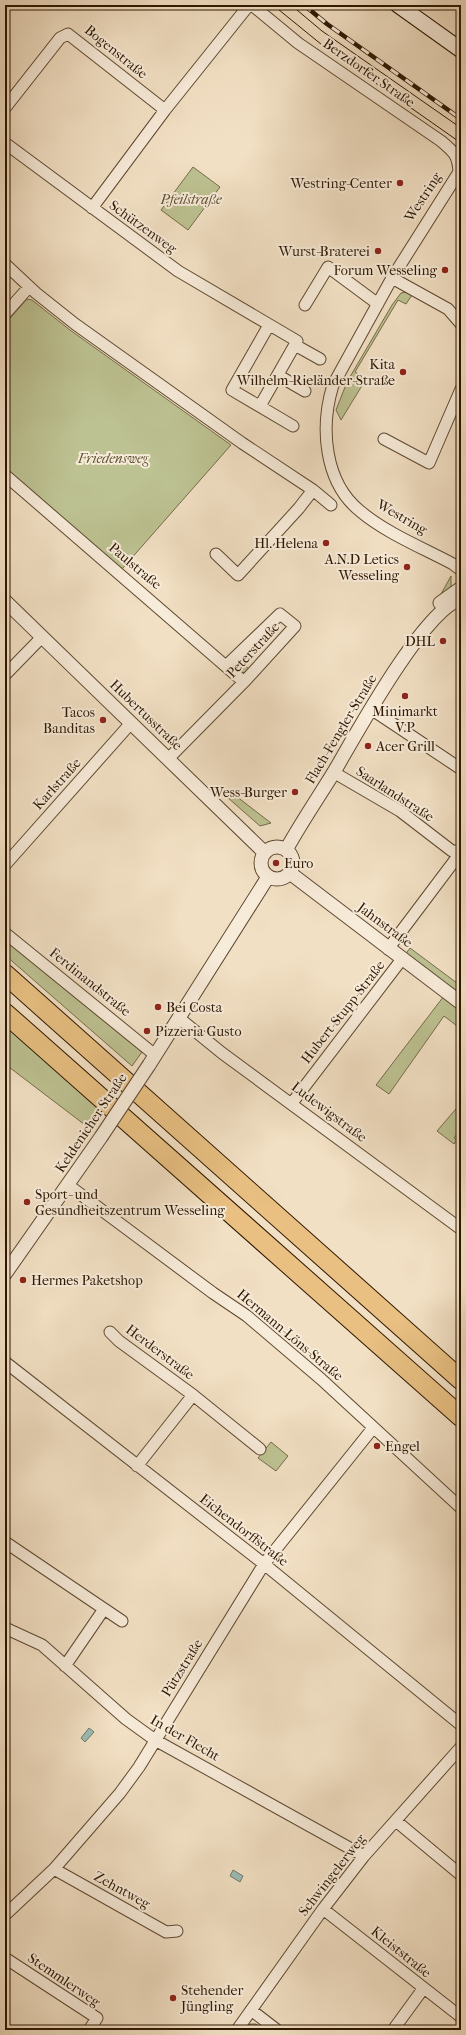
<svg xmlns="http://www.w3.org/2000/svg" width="466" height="2035" font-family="'IM FELL French Canon',serif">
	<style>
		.green { fill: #bdc292; stroke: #756c49 }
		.water { fill: #9bbdb6; stroke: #6f7a6d }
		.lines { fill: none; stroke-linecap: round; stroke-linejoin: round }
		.minor-casing { stroke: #5e4831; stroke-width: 13 }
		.tertiary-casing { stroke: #5e4831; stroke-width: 15 }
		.secondary-casing { stroke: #2d1600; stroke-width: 17 }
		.motorway-casing { stroke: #2d1600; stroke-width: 21 }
		.minor { stroke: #f7ebd9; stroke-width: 11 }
		.tertiary { stroke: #f7ebd9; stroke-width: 13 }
		.secondary { stroke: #f7ebd9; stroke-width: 15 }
		.motorway { stroke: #e9c082; stroke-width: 19 }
		.tram { stroke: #2d1600; stroke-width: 1 }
		.rail-casing { stroke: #2d1600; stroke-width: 4.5 }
		.rail { stroke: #f7ebd9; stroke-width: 3; stroke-dasharray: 9; stroke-linecap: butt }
		.tertiary-bridge-casing { stroke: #5e4831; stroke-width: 15; stroke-linecap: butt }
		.tertiary-bridge { stroke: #f7ebd9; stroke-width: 13 }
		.poi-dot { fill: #8f2418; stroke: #f7ebd9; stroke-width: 1.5 }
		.labels { text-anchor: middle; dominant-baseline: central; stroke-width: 4; stroke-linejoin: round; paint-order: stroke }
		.street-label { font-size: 14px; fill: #2d1600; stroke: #f7ebd9 }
		.poi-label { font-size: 14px; fill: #2d1600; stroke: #f7ebd9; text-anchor: end }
		.park-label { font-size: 14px; font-style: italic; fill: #5f5233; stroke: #f7ebd9 }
	</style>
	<rect width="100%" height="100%" fill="#f2e0c4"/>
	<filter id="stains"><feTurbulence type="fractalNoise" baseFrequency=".005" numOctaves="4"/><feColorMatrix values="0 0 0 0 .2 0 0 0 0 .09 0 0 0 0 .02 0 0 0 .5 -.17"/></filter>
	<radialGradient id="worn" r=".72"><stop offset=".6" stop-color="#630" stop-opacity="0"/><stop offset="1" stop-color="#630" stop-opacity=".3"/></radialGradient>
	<path class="green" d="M193,167l27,20 -32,43 -27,-20z
		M407,292l5,3 -6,9 -8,-4 -43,72 11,7 -25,41 -5,-10 11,-28 45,-77 9,-12z
		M27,299l5,1 38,30 161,115 -109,124 -117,-99v-146z
		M451,576v12l-11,8z
		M239,660l11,10 -7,3 -7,-7z
		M232,793l39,30 -11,3 -33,-29z
		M5,940l137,112 -10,14 -127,-111z
		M410,948l51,38v43l-17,-13 -55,78 -13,-9 71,-93 -45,-33z
		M5,1026l97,83 -13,19 -84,-64z
		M461,1103v26l-7,9 3,2 -3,4 -17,-13z
		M271,1442l17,14 -12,15 -18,-13z
		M250,2024h6l5,4 -2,2h-13z"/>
	<path class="water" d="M89,1728l5,4 -9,10 -4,-4z
		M233,1870l10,6 -3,6 -10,-6z"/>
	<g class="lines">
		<g class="minor-casing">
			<path id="minor" d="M252,5l46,38 143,98c13,11 17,14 18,31
				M5,108l55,-70 8,-4 97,76
				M5,143l173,128 119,70 -37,65
				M459,172l-67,106 -59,107c-13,42 -9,97 27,126 26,22 63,37 93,53l8,6
				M92,208l73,-98 84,-105
				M5,264l31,29 39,31 167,119 71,47 -14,18 -61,67 -22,-21
				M392,278l56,31 13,15
				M305,305l23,-38 50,37
				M5,314l24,-27
				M269,325l-37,65 61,36
				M295,345l25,14
				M279,376l26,15
				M384,439l45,24 32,-74
				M5,475l239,207
				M313,490l18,15
				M5,675l37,-38
				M371,709l90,60
				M168,759l76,-77 51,-56 -15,-12 -53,51
				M333,772l67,39 52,40h9
				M5,865l126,-142
				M5,933l150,122
				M388,949l73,-97
				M179,1018l43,35 239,176
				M292,1103l110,-144
				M68,1185l145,108 34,23 74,63 140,129
				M110,1332l9,9 74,54 67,54
				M5,1362l259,202 197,161
				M137,1466l56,-71
				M5,1542l117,79
				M5,1628l37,17 84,74 29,21 209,116
				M65,1666l39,-57
				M396,1821l65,54
				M54,1869l112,63 11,-1
				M323,1909l138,108
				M5,1915l49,-46 66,-76 19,-26 125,-203 109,-136
				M5,1958l92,60 -8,12
				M251,2010l26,20
				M237,2030l86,-121 41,-53 97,-109
				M393,2030l30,-41"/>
		</g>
		<g class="tertiary-casing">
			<path id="tertiary" d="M5,601l260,252
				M440,603l21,-15
				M261 863a16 16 0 1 1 32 0a16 16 0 1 1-32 0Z
				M286,850c15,-27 32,-52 48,-78 21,-36 90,-163 127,-173
				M290,873l171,130
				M149,1065l119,-188
				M5,1274l96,-137"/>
		</g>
		<g class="secondary-casing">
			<path id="secondary" d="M398,5l63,45"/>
		</g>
		<g class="motorway-casing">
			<path id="motorway" d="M5,974l456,406
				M5,1013l456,404"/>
		</g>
		<use href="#minor" class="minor"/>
		<use href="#tertiary" class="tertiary"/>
		<use href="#secondary" class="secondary"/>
		<use href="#motorway" class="motorway"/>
		<path class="tram" d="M273,5l54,44 134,94
			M291,5l31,26 139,97"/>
		<g class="rail-casing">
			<path id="rail" d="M304,5l23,19 134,95"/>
		</g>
		<use href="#rail" class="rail"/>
		<g class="tertiary-bridge-casing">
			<path id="tertiary-bridge" d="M101,1137l48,-72"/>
		</g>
		<use href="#tertiary-bridge" class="tertiary-bridge"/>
	</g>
	<g class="poi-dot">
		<circle cx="400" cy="183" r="4"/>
		<circle cx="378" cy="251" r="4"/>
		<circle cx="445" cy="270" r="4"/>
		<circle cx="403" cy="372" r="4"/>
		<circle cx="326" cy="543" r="4"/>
		<circle cx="407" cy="567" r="4"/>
		<circle cx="443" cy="641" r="4"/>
		<circle cx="405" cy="696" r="4"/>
		<circle cx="103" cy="720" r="4"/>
		<circle cx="368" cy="746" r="4"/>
		<circle cx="295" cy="792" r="4"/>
		<circle cx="276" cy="863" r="4"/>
		<circle cx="158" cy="1007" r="4"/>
		<circle cx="147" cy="1031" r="4"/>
		<circle cx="27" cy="1202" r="4"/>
		<circle cx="23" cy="1280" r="4"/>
		<circle cx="377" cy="1446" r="4"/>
		<circle cx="173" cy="1998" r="4"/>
	</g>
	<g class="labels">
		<g class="street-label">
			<text transform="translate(116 52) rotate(39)">Bogenstraße</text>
			<text transform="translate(369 73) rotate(35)">Berzdorfer Straße</text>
			<text transform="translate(423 197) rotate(-57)">Westring</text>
			<text transform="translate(143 227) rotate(36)">Schützenweg</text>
			<text transform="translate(402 517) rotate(30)">Westring</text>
			<text transform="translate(135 566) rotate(40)">Paulstraße</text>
			<text transform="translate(253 650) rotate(-47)">Peterstraße</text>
			<text transform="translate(146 715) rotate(44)">Hubertusstraße</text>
			<text transform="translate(341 729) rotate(-59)">Flach-Fengler-Straße</text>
			<text transform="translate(57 784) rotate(-48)">Karlstraße</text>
			<text transform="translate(395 794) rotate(33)">Saarlandstraße</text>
			<text transform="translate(385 925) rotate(37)">Jahnstraße</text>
			<text transform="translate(90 982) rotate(39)">Ferdinandstraße</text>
			<text transform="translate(343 1012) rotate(-52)">Hubert-Stupp-Straße</text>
			<text transform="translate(329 1112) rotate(37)">Ludewigstraße</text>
			<text transform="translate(91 1123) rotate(-56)">Keldenicher Straße</text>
			<text transform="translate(290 1335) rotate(40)">Hermann-Löns-Straße</text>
			<text transform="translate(160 1352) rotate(37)">Herderstraße</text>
			<text transform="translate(244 1530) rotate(38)">Eichendorffstraße</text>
			<text transform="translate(182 1668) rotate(-58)">Pützstraße</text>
			<text transform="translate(185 1738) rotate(30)">In der Flecht</text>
			<text transform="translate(332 1875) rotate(-52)">Schwingelerweg</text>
			<text transform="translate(122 1890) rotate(29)">Zehntweg</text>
			<text transform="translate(401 1952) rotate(39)">Kleiststraße</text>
			<text transform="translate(64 1980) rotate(34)">Stemmlerweg</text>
		</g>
		<g class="poi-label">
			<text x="392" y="183">Westring-Center</text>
			<text x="370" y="251">Wurst-Braterei</text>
			<text x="437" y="270">Forum Wesseling</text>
			<text x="395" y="364">Kita<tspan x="395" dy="16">Wilhelm-Rieländer-Straße</tspan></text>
			<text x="318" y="543">Hl. Helena</text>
			<text x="399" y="559">A.N.D Letics<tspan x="399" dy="16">Wesseling</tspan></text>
			<text x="435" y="641">DHL</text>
			<text x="405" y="711" text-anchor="middle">Minimarkt<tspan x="405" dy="16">V.P</tspan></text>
			<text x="95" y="712">Tacos<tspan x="95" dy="16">Banditas</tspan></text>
			<text x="376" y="746" text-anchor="start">Acer Grill</text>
			<text x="287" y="792">Wess-Burger</text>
			<text x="284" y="863" text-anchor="start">Euro</text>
			<text x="166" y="1007" text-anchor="start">Bei Costa</text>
			<text x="155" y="1031" text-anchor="start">Pizzeria Gusto</text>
			<text x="35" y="1194" text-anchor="start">Sport- und<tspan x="35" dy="16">Gesundheitszentrum Wesseling</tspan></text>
			<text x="31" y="1280" text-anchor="start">Hermes Paketshop</text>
			<text x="385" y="1446" text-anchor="start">Engel</text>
			<text x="181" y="1990" text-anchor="start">Stehender<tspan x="181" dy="16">Jüngling</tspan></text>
		</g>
		<g class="park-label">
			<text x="191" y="199">Pfeilstraße</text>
			<text x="113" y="458">Friedensweg</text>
		</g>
	</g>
	<rect width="466" height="2035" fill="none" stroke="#f2e0c4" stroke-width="20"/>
	<rect x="6" y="6" width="454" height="2023" fill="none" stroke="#2d1600" stroke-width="2"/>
	<rect x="10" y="10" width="446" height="2015" fill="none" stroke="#2d1600"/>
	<rect width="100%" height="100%" filter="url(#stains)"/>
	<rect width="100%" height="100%" fill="url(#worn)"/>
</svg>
